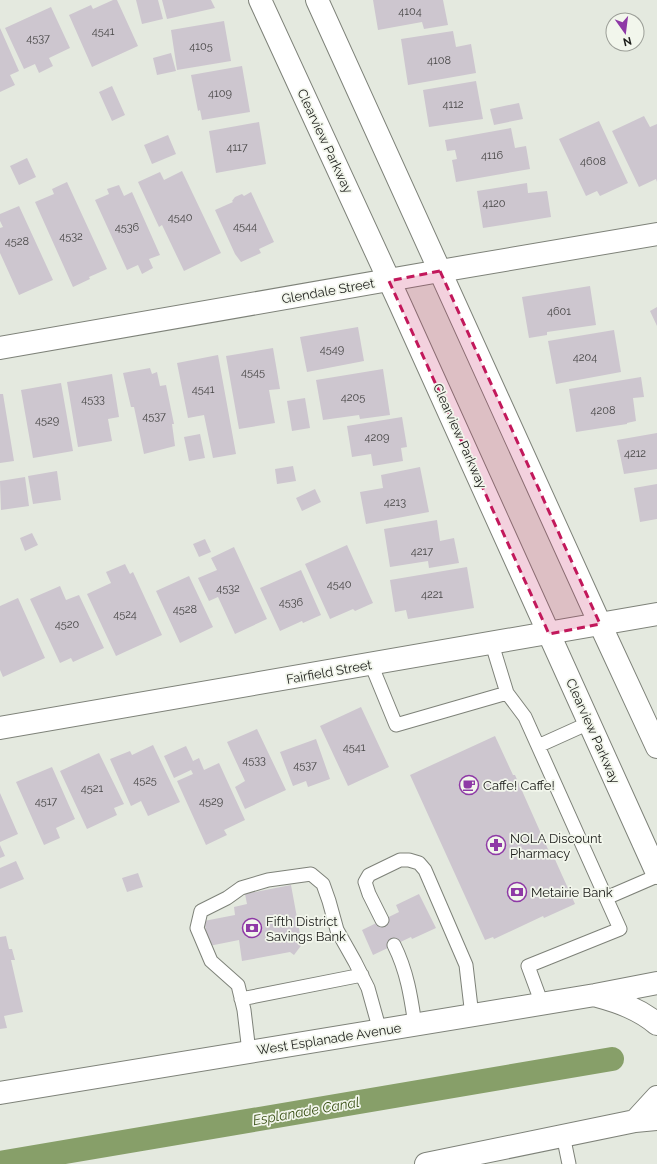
<svg xmlns="http://www.w3.org/2000/svg" width="657" height="1164" font-family="Raleway,sans-serif">
	<style>
		.lines { fill: none; stroke-linecap: round; stroke-linejoin: round }
		.canal { stroke: #879f69; stroke-width: 24 }
		.building { fill: #cdc6cf }
		.service-casing { stroke: #7e8279; stroke-width: 15 }
		.minor-casing { stroke: #7e8279; stroke-width: 24 }
		.secondary-casing { stroke: #7e8279; stroke-width: 24 }
		.service { stroke: #fff; stroke-width: 13 }
		.minor { stroke: #fff; stroke-width: 22 }
		.secondary { stroke: #fff; stroke-width: 22 }
		.marked { fill: #c2185b; fill-opacity: 0.2; stroke: #c2185b; stroke-width: 3; stroke-dasharray: 8 5; stroke-linejoin: round }
		.labels { text-anchor: middle; dominant-baseline: central; stroke-width: 3.5; stroke-linejoin: round; paint-order: stroke }
		.number-label { font-size: 11px; fill: #484747 }
		.street-label { font-size: 13px; fill: #1c1d1a; stroke: #f2f6ec }
		.poi-label { font-size: 13px; fill: #1c1d1a; stroke: #f2f6ec; text-anchor: start }
		.water-label { font-size: 14px; font-style: italic; fill: #3b5217; stroke: #f2f6ec }
	</style>
	<rect width="100%" height="100%" fill="#e4e9df"/>
	<g class="lines">
		<path class="canal" d="M0,1163l612,-104"/>
	</g>
	<path class="building" d="M113,0h4l21,46 -46,21 -23,-52 22,-10 2,4z
		M136,0h22l5,19 -21,5z
		M162,0h49l4,8 -48,11z
		M373,0h70l5,25 -24,4 -2,-7 -44,8z
		M51,7l19,41 -21,10 4,8 -14,7 -4,-9 -11,5 -19,-41z
		M224,21l7,40 -54,9 -6,-40z
		M0,28l19,43 -9,4 5,10 -15,7z
		M453,31l3,16 15,-3 5,29 -68,12 -7,-46z
		M171,53l5,18 -19,4 -4,-17z
		M242,66l8,46 -48,8 -2,-10 -2,1 -7,-36z
		M476,81l7,38 -54,8 -6,-37z
		M112,86l13,29 -13,6 -13,-29z
		M519,103l4,16 -29,6 -4,-16z
		M644,116l6,11 7,-3v58l-1,-3 -17,8 -27,-56z
		M599,121l29,62 -28,13 -3,-5 -11,5 -27,-57z
		M259,122l7,42 -50,9 -7,-42z
		M511,128l4,20 11,-2 4,23 -74,13 -4,-22 5,-1 -2,-9 -8,1 -2,-11z
		M168,135l8,19 -24,10 -8,-19z
		M27,158l9,19 -17,8 -9,-19z
		M182,171l39,82 -37,18 -22,-46 -3,2 -21,-45 22,-10 4,8z
		M67,182l40,87 -18,8 1,2 -17,8 -38,-85 19,-8 -2,-5z
		M527,183l1,10 19,-2 4,26 -68,11 -6,-37z
		M119,185l5,11 8,-4 28,63 -11,4 4,9 -11,6 -4,-9 -11,5 -32,-70 14,-6 -2,-5z
		M251,192l23,50 -15,7 2,4 -20,9 -6,-8 -20,-44 18,-8 -1,-1 3,-4 7,-3 2,2z
		M19,206l34,74 -34,15 -19,-42v-25l3,-1 -3,-6v-7z
		M590,286l6,39 -49,7v3l-18,3 -7,-41z
		M657,307v19l-7,-15z
		M358,327l6,34 -57,11 -7,-35z
		M614,330l7,42 -65,12 -8,-43z
		M273,348l7,41 -11,1 6,33 -36,6 -13,-73z
		M218,355l18,99 -23,4 -9,-43 -16,3 -11,-55z
		M150,368l2,6 5,-2 3,14 6,-1 8,39h-2l3,22 -31,8 -10,-47h-3l-8,-34z
		M383,369l7,46 -30,4 -1,-4 -36,5 -7,-40z
		M112,374l7,43 -11,2 4,22 -34,6 -11,-65z
		M641,377l3,20 -11,1 3,23 -9,2v1l-51,8 -7,-43z
		M61,383l12,68 -40,7 -12,-68z
		M0,394h3l11,67 -14,2z
		M305,398l5,30 -18,3 -5,-30z
		M402,417l5,30 -6,1 2,13 -30,5 -2,-12 -19,3 -5,-31z
		M657,433v36l-33,5 -7,-34z
		M200,434l5,24 -16,3 -5,-24z
		M293,466l3,15 -19,3 -2,-15z
		M420,467l9,45 -63,12 -6,-32 23,-4 -2,-13z
		M57,471l4,29 -28,4 -5,-28z
		M25,477l4,29 -28,4 -1,-29z
		M657,484v35l-17,3 -6,-34z
		M315,489l6,13 -19,9 -6,-13z
		M437,520l3,21 14,-3 5,25 -30,5 -1,-7 -38,6 -6,-38z
		M32,533l6,12 -13,6 -5,-13z
		M205,539l6,13 -12,5 -6,-13z
		M347,545l26,58 -18,8 -2,-2 -23,10 -25,-55z
		M234,547l33,72 -32,15 -17,-37 -9,4 -11,-23 19,-8 -6,-12z
		M125,564l5,10 3,-2 29,63 -46,21 -29,-62 24,-11 -5,-11z
		M467,567l7,41 -66,11 -2,-9 -11,2 -5,-32z
		M301,570l20,45 -18,8 -1,-2 -22,10 -20,-43z
		M189,576l24,51 -33,16 -24,-52z
		M60,586l6,14 13,-5 25,53 -31,14 -2,-4 -11,5 -30,-64z
		M18,598l27,60 -42,19 -3,-7v-64z
		M361,707l28,60 -41,19 -28,-60z
		M257,729l29,61 -41,19 -10,-22 10,-6 -18,-39z
		M495,736l18,39h2l36,81 2,-1 22,49 -31,14 -1,-2 -49,23 -1,-2 -8,3 -75,-165z
		M316,739l14,40 -22,8 -2,-6 -13,5 -13,-34z
		M153,745l27,57 -32,14 -7,-15 -10,5 -21,-47 20,-8 2,4z
		M186,746l7,15 6,-3 5,12 15,-7 26,57 -21,10 3,5 -21,10 -29,-64 16,-7 -2,-4 -17,8 -10,-22z
		M99,753l25,51 -10,4 3,7 -30,14 -27,-58z
		M52,767l23,52 -19,9 4,10 -16,7 -28,-63z
		M0,793l18,41 -18,8z
		M0,845l5,11 -5,2z
		M16,861l8,18 -24,10v-21z
		M138,873l5,14 -16,5 -5,-14z
		M291,885l9,49 6,5 -12,16 -4,-3 -48,9 -3,-21 -30,6 -5,-25 31,-6 -1,-8 13,-3 -2,-10z
		M419,894l17,34 -24,11 -1,-2 -38,18 -11,-25 37,-18 -3,-7z
		M6,936l3,13h3l3,11h-4l12,52 -19,4 3,12 -7,1v-92z"/>
	<g class="lines">
		<g class="service-casing">
			<path id="service" d="M371,664l25,61 111,-32 -15,-49
				M507,693l18,24 95,212 -92,37 14,38
				M538,746l51,-23
				M606,898l51,-22
				M382,920l-13,-26 -4,-12 4,-7 31,-15h9l10,3 6,7 41,95 6,51
				M394,945c13,26 17,52 21,80
				M241,999l121,-24
				M249,1052l-5,-42 -6,-25 -27,-24 -14,-33 4,-17 26,-13 14,-10 27,-8 43,-6 12,10 6,17 8,29 18,32 13,26 12,43
				M563,1135l6,29"/>
		</g>
		<g class="minor-casing">
			<path id="minor" d="M0,348l440,-77 217,-37
				M0,728l657,-114"/>
		</g>
		<g class="secondary-casing">
			<path id="secondary" d="M260,0l140,304 257,569
				M317,0l283,624 57,123
				M597,996c22,6 42,13 60,28
				M0,1093l595,-98 62,-12
				M635,1121l22,-24
				M426,1164l209,-43 22,-2"/>
		</g>
		<use href="#service" class="service"/>
		<use href="#minor" class="minor"/>
		<use href="#secondary" class="secondary"/>
	</g>
	<path class="marked" d="M440,271l160,353 -51,10 -160,-353z"/>
	<defs>
		<g id="cafe-ring" transform="scale(1)"><circle r="9.5" fill="#f2f6ec" stroke="#8e39a6" stroke-width="1.5"/><path d="M-5.5-4.5H6V0H3Q3 3.5 0 3.5H-2.5Q-5.5 3.5-5.5 0ZM3-3.2v2h1.7v-2ZM-6 4.5H4V6H-6Z" fill="#8e39a6"/></g>
		<g id="pharmacy-ring" transform="scale(1)"><circle r="9.5" fill="#f2f6ec" stroke="#8e39a6" stroke-width="1.5"/><path d="M-2-6h4v4h4v4h-4v4h-4v-4h-4v-4h4Z" fill="#8e39a6"/></g>
		<g id="bank-ring" transform="scale(1)"><circle r="9.5" fill="#f2f6ec" stroke="#8e39a6" stroke-width="1.5"/><path d="M-6-4H6V4H-6ZM0-2.3a2.3 2.3 0 1 0 0 4.6a2.3 2.3 0 1 0 0-4.6Z" fill="#8e39a6"/></g>
	</defs>
	<g fill-rule="evenodd">
		<use href="#cafe-ring" x="469" y="785"/>
		<use href="#pharmacy-ring" x="496" y="845"/>
		<use href="#bank-ring" x="517" y="892"/>
		<use href="#bank-ring" x="252" y="928"/>
	</g>
	<g class="labels">
		<g class="number-label">
			<text x="410" y="11">4104</text>
			<text x="103" y="31">4541</text>
			<text x="38" y="38">4537</text>
			<text x="201" y="46">4105</text>
			<text x="439" y="60">4108</text>
			<text x="220" y="93">4109</text>
			<text x="453" y="104">4112</text>
			<text x="237" y="147">4117</text>
			<text x="492" y="155">4116</text>
			<text x="593" y="161">4608</text>
			<text x="494" y="203">4120</text>
			<text x="180" y="217">4540</text>
			<text x="245" y="226">4544</text>
			<text x="127" y="227">4536</text>
			<text x="71" y="236">4532</text>
			<text x="17" y="241">4528</text>
			<text x="559" y="311">4601</text>
			<text x="332" y="349">4549</text>
			<text x="585" y="357">4204</text>
			<text x="253" y="372">4545</text>
			<text x="203" y="389">4541</text>
			<text x="353" y="397">4205</text>
			<text x="93" y="399">4533</text>
			<text x="603" y="410">4208</text>
			<text x="154" y="416">4537</text>
			<text x="47" y="420">4529</text>
			<text x="377" y="437">4209</text>
			<text x="635" y="453">4212</text>
			<text x="395" y="502">4213</text>
			<text x="422" y="551">4217</text>
			<text x="339" y="584">4540</text>
			<text x="228" y="588">4532</text>
			<text x="432" y="594">4221</text>
			<text x="291" y="602">4536</text>
			<text x="185" y="609">4528</text>
			<text x="125" y="614">4524</text>
			<text x="67" y="624">4520</text>
			<text x="354" y="747">4541</text>
			<text x="254" y="760">4533</text>
			<text x="305" y="765">4537</text>
			<text x="145" y="780">4525</text>
			<text x="92" y="788">4521</text>
			<text x="46" y="801">4517</text>
			<text x="211" y="801">4529</text>
		</g>
		<g class="street-label">
			<text transform="translate(325 141) rotate(65)">Clearview Parkway</text>
			<text transform="translate(328 291) rotate(-10)">Glendale Street</text>
			<text transform="translate(460 436) rotate(66)">Clearview Parkway</text>
			<text transform="translate(329 672) rotate(-10)">Fairfield Street</text>
			<text transform="translate(593 731) rotate(66)">Clearview Parkway</text>
			<text transform="translate(329 1039) rotate(-9)">West Esplanade Avenue</text>
		</g>
		<g class="poi-label">
			<text x="483" y="785">Caffe! Caffe!</text>
			<text x="510" y="838">NOLA Discount<tspan x="510" dy="15">Pharmacy</tspan></text>
			<text x="531" y="892">Metairie Bank</text>
			<text x="266" y="921">Fifth District<tspan x="266" dy="15">Savings Bank</tspan></text>
		</g>
		<g class="water-label">
			<text transform="translate(306 1111) rotate(-10)">Esplanade Canal</text>
		</g>
	</g>
	<g transform="translate(625 32) rotate(166)"><circle r="19" fill="#f2f6ec" stroke="#9c9f98"/>
	<path d="M0-3L7 15L0 10L-7 15Z" fill="#8e39a6"/>
	<text y="-6" font-size="11" font-weight="bold" text-anchor="middle" fill="#1c1d1a">N</text>
	</g>
</svg>
